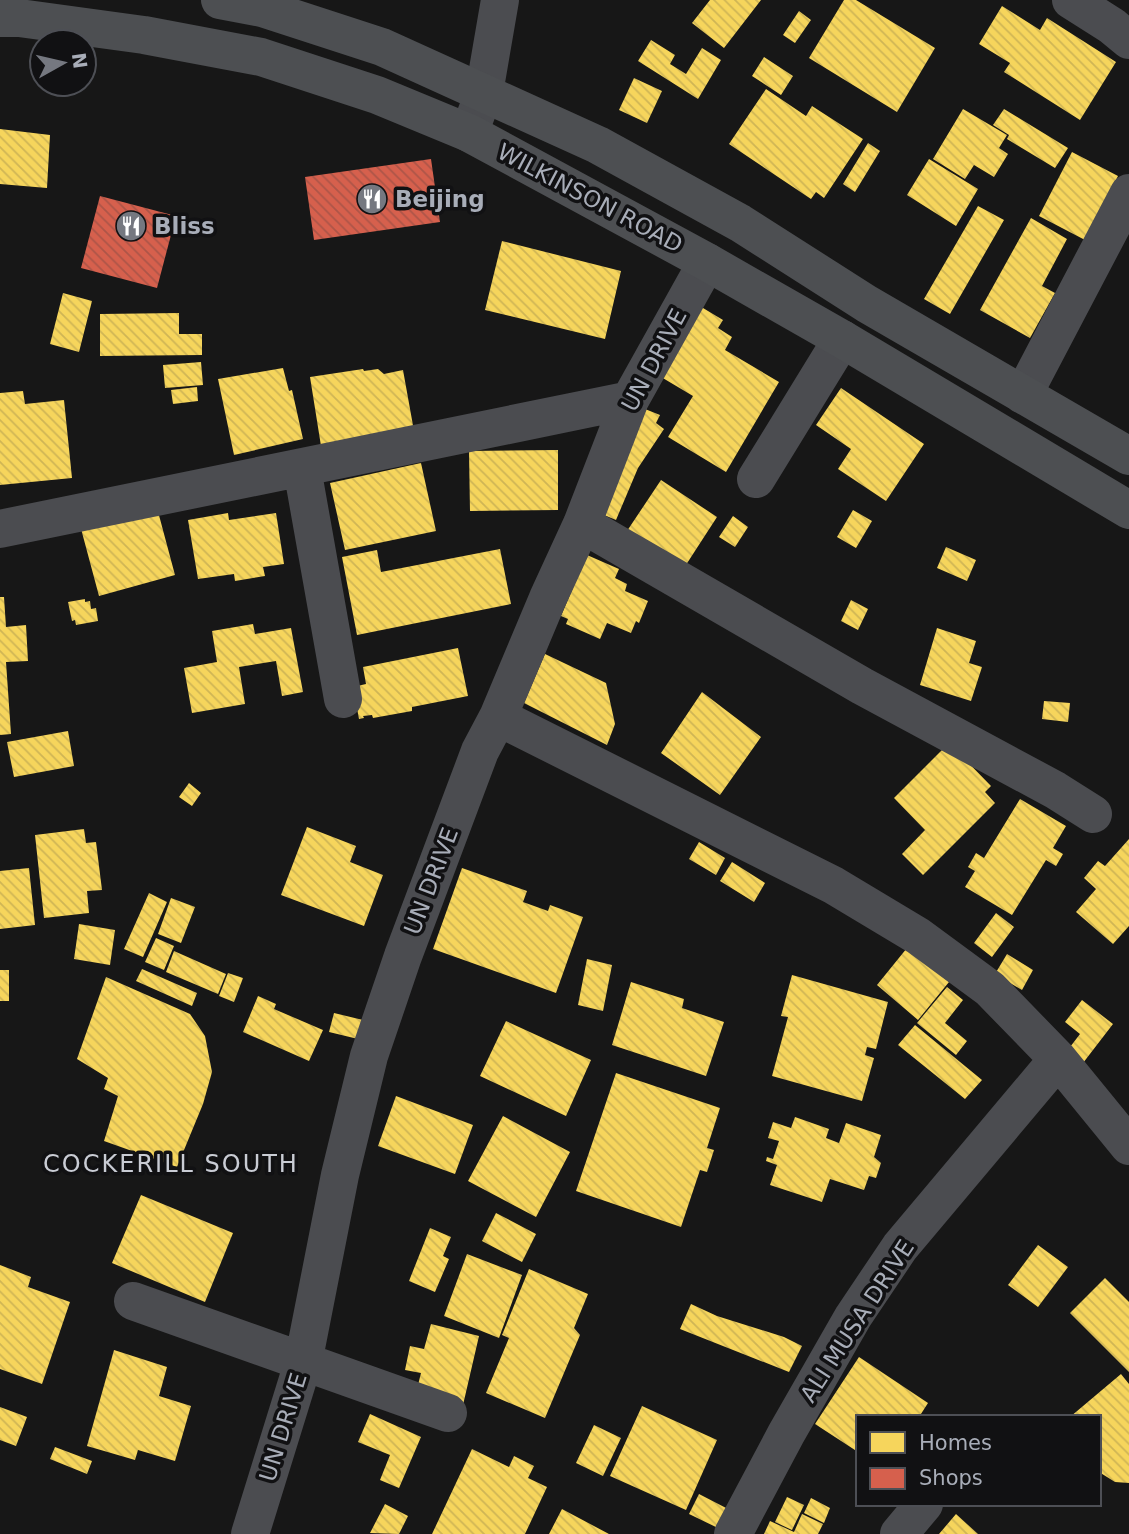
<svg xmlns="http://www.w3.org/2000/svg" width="1129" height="1534" font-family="'DejaVu Sans',sans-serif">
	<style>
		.homes { fill: url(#homes-back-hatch) }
		.shops { fill: url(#shops-back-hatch) }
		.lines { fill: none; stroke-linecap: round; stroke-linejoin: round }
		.minor { stroke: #4b4c50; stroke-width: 38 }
		.major { stroke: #4d4f52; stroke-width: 38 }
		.labels { text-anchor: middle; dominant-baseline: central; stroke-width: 7; stroke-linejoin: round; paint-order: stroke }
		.street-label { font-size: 23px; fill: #a8adb8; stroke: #111113 }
		.poi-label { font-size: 23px; font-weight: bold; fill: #a8adb8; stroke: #111113; text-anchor: start }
		.neighbourhood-label { font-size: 24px; letter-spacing: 2px; fill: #c9ccd4; stroke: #111113 }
	</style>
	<defs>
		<pattern id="homes-back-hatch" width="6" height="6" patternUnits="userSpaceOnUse" patternTransform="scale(1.75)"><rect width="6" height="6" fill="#f6d55c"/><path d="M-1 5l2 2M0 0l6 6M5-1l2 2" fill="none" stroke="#cfb555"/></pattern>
		<pattern id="shops-back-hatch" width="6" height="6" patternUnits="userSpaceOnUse" patternTransform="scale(1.75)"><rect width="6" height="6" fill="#d6604d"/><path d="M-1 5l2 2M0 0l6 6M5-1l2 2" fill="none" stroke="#ad5548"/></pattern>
	</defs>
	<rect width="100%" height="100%" fill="#171717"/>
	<path class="homes" d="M710,0h51l-37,48 -32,-25z
		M844,0h12l79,48 -38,64 -88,-54z
		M1002,6l38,24 7,-12 69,44 -36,58 -76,-48 6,-9 -31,-19z
		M799,11l12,9 -16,23 -12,-8z
		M651,40l24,15 -5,9 16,10 16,-26 19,12 -23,39 -60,-38z
		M764,57l29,19 -12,19 -29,-19z
		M634,78l28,13 -15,32 -28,-13z
		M766,89l40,27 6,-10 51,33 -39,59 -8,-6 -5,7 -82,-55z
		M963,109l44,26 -8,13 9,6 -14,23 -20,-12 -9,14 -32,-20z
		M1004,109l64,39 -13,20 -48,-29 2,-4 -16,-10z
		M0,129l50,6 -3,53 -47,-4z
		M868,143l12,8 -25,41 -12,-8z
		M1072,152l46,24 -33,64 -46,-24z
		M929,159l49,30 -22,37 -49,-31z
		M978,206l26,14 -54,94 -26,-15z
		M1031,218l36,21 -25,47 13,7 -25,45 -50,-28z
		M502,241l119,30 -16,68 -120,-29z
		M63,293l29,8 -13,51 -29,-8z
		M693,302l30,18 -5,8 14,9 -7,13 54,32 -53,90 -58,-35 25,-41 -42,-25z
		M179,313v21h23v21l-102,1v-42z
		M201,362l2,23 -38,3 -2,-23z
		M283,368l6,23 3,-1 11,49 -69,16 -16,-76z
		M363,369l1,2 14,-2 6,5 19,-4 11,61 -93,15 -11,-69z
		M197,387l1,14 -25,3 -2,-14z
		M841,388l83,56 -38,57 -48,-32 13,-20 -35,-24z
		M23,391l2,13 39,-4 8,78 -72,7v-92z
		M635,405l25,10 -4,8 8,6 -26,39 -22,52 -24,-10z
		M558,450v60l-88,1 -1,-60z
		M421,463l15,68 -91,19 -15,-67z
		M661,480l56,37 -35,54 -57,-37z
		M156,504l19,71 -76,21 -19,-71z
		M853,510l19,11 -16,27 -19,-11z
		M228,513l1,7 47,-7 8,51 -21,3 2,9 -30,5 -1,-7 -36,5 -10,-59z
		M733,516l15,11 -13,20 -16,-10z
		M946,547l30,13 -9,21 -30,-13z
		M500,549l11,55 -154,31 -15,-78 35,-7 4,22z
		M587,555l32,14 -4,9 12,6 -2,7 23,10 -9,22 -3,-2 -5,12 -24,-10 -7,16 -34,-15 2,-5 -7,-3z
		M0,597h4l2,30 20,-2 2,36 -22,1 5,72 -11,1z
		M85,599v3l5,-1 1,8 5,-1 2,13 -22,4 -1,-5 -3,1 -4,-19z
		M851,600l17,9 -10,21 -17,-9z
		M253,624l2,10 36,-6 12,64 -21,4 -6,-35 -37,6 6,37 -53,9 -8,-45 33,-6 -5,-31z
		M937,628l39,13 -7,22 13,4 -11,34 -51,-16z
		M458,648l10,48 -56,11v4l-39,7 -1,-3 -9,1 1,2 -5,1 -6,-32 13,-3 -3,-17z
		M545,654l61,29 9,41 -8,21 -83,-42z
		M702,692l59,45 -41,58 -59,-42z
		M1044,701l26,2 -2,19 -26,-3z
		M68,731l6,35 -60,11 -7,-35z
		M949,743l42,43 -6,6 10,11 -72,72 -21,-21 23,-24 -31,-32z
		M189,783l12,10 -9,13 -13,-9z
		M1020,799l46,27 -13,22 10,6 -7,12 -10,-6 -34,55 -47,-28 10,-16 -7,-4 8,-14 8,5z
		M307,827l49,19 -6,16 33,13 -19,51 -83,-31z
		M84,829l2,14 10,-1 6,48 -15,1 2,22 -45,5 -9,-83z
		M1129,839v87l-16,18 -37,-32 20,-23 -12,-11 14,-17 7,5z
		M699,842l26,16 -9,17 -27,-16z
		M732,862l33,21 -11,19 -34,-21z
		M29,868l6,57 -35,4v-58z
		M462,868l65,23 -4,11 25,9 2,-6 33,12 -27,76 -123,-44z
		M149,893l18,9 -24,55 -19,-8z
		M171,898l24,9 -14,36 -23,-9z
		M996,913l18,14 -22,30 -18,-14z
		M79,924l36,6 -5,35 -36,-6z
		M156,938l18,8 -10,24 -19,-8z
		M907,948l42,34 -31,38 -41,-35z
		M174,951l52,23 -8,20 -52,-22z
		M1007,954l26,16 -11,20 -27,-16z
		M587,959l25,6 -9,46 -25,-6z
		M142,969l55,24 -5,13 -56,-25z
		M0,970h9v31h-9z
		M228,973l15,5 -9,24 -15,-6z
		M792,975l96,27 -12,47 -9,-2 -2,8 9,3 -12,43 -90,-25 16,-59 -7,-1z
		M106,977l84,37 15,22 7,36 -9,32 -26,63 -73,-26 14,-45 -14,-7 4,-11 -31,-19z
		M631,982l53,17 -2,9 42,14 -18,54 -94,-31z
		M947,987l16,13 -18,23 22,18 -11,14 -39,-32z
		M258,996l18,8 -2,5 49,21 -14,31 -66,-29z
		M1082,1000l31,24 -30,39 -16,-12 13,-17 -15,-12z
		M334,1013l29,7 -5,19 -29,-7z
		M506,1021l85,39 -25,56 -86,-40z
		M915,1025l67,55 -17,19 -67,-54z
		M616,1073l104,35 -13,40 7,2 -7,22 -7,-2 -19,57 -105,-36z
		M396,1096l77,29 -18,49 -77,-28z
		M503,1116l67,36 -34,65 -68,-36z
		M795,1117l34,12 -3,9 13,5 7,-20 35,12 -7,22 7,6 -5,15 -7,-2 -5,14 -34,-11 -8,23 -52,-17 7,-20 -11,-4 1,-4 6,2 6,-18 -11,-3 5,-16 18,6z
		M141,1195l92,38 -28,69 -93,-39z
		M496,1213l40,21 -14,28 -40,-21z
		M430,1228l21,9 -8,19 6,3 -14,33 -26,-11z
		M1038,1245l30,22 -30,40 -30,-22z
		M467,1254l55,21 -23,63 -55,-22z
		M0,1265l31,12 -3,10 42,15 -28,82 -42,-15z
		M529,1269l59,25 -14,34 6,7 -35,83 -59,-25 23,-55 -7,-3z
		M1105,1278l24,24v70l-59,-59z
		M691,1304l26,12 67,21 18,9 -13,26 -109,-43z
		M431,1324l48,12 -16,69 -47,-12 5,-20 -16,-3 5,-24 14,3z
		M114,1350l53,17 -8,29 32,10 -16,55 -37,-11 -3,10 -48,-14z
		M859,1357l69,46 -9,14h-61v35l-43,-28z
		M1121,1374l8,10v99l-14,-1 -16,-10v-55h-29z
		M642,1406l75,34 -31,70 -76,-34z
		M0,1407l27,10 -11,29 -16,-6z
		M370,1414l51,23 -22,51 -19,-8 10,-25 -32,-13z
		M594,1425l27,13 -18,38 -27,-13z
		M55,1447l37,14 -5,13 -37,-15z
		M472,1449l37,18 5,-11 20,10 -6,12 19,9 -22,47h-93z
		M699,1494l31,16 -10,19 -31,-15z
		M787,1497l17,8 -12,25 -17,-8z
		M811,1498l19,10 -6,15 -20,-10z
		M385,1504l23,12 -9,18 -29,-1z
		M562,1509l47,25h-60z
		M802,1514l21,10 -5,10h-54l6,-13 24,11z
		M956,1514l22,20h-39z"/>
	<path class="shops" d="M431,159l9,63 -126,18 -9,-63z
		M100,196l76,20 -19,72 -76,-20z"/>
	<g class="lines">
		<path class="minor" d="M1071,0l41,26 17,14
			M469,133l15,-40 16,-93
			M1023,395l106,-202
			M302,468l41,231
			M756,479l86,-140
			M582,524l280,162 193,104 38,24
			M0,529l630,-129
			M498,717l335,168 85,51 72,53 68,70 71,87
			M133,1301l315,112
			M250,1534l53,-171 37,-188 29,-119 34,-100 77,-205 18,-34 50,-119 34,-74 48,-124 77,-138
			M733,1534l53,-100 67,-117 47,-70 158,-188
			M899,1534l25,-30"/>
		<path class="major" d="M220,0l42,8 120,39 216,98 142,78 127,81 262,152
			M0,18h19l125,17 117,22 116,38 92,38 238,129 135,77 287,171"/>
	</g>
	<defs>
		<g id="restaurant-disc" transform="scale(1.575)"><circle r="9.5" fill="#757880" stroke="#111113"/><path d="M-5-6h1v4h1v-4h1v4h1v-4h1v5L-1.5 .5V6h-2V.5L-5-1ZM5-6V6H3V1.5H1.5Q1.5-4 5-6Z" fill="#fff"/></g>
	</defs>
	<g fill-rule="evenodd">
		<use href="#restaurant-disc" x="372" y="199"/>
		<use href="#restaurant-disc" x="131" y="226"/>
	</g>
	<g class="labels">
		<g class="street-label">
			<text transform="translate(590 198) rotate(28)">WILKINSON ROAD</text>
			<text transform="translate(654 360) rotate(-62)">UN DRIVE</text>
			<text transform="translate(431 881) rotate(-69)">UN DRIVE</text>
			<text transform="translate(857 1321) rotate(-57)">ALI MUSA DRIVE</text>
			<text transform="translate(283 1427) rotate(-73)">UN DRIVE</text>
		</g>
		<g class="poi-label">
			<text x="395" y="199">Beijing</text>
			<text x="154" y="226">Bliss</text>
		</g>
		<g class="neighbourhood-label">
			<text x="171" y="1164">COCKERILL SOUTH</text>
		</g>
	</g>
	<rect x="856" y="1415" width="245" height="91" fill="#111113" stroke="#4d4f55" stroke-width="2"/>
	<rect x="870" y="1432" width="35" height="21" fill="#f6d55c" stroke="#4d4f55" stroke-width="2"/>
	<text x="919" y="1450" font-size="21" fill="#a8adb8">Homes</text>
	<rect x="870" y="1468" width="35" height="21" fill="#d6604d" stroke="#4d4f55" stroke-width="2"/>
	<text x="919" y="1485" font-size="21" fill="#a8adb8">Shops</text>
	<g transform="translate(63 63) rotate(82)"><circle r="33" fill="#111113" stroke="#4d4f55" stroke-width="2"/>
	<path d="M0-5L12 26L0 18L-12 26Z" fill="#757880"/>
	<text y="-10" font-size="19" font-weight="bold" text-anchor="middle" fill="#a8adb8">N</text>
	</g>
</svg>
